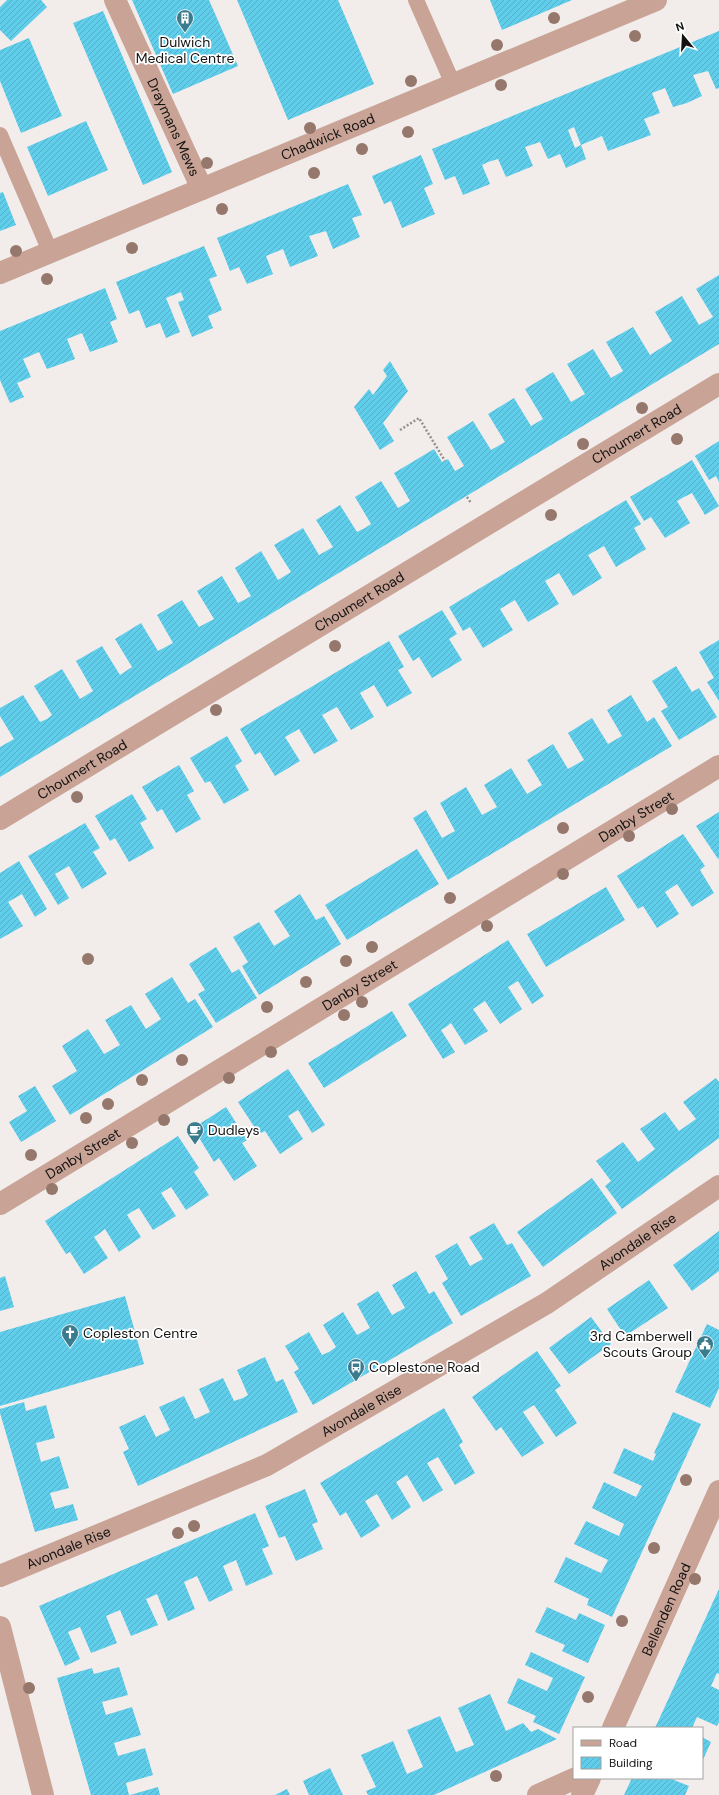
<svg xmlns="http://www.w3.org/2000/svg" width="719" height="1795" font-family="'DM Sans',sans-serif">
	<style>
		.building { fill: url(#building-hatch) }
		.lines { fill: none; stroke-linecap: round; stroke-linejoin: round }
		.path { stroke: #94908f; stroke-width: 2.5; stroke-dasharray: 2 2; stroke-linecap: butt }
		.lane { stroke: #c9a396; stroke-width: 16 }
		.street { stroke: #c9a396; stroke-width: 22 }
		.tree { fill: #95776b }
		.labels { text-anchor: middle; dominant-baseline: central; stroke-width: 3.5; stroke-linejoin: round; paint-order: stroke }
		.poi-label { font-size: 14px; fill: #141312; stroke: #fff; text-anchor: start }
		.street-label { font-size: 14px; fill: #141312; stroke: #fff }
	</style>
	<defs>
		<pattern id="building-hatch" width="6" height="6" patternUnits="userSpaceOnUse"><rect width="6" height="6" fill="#60cdea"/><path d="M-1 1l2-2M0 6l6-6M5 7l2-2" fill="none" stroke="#52afc8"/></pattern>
	</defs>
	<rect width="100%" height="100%" fill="#f2edeb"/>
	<path class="building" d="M7,0h34l6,7 -36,34 -11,-11v-23z
		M132,0h77l29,66 -65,28z
		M237,0h101l36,84 -86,36z
		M490,0h82l-70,30z
		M103,11l69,161 -29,13 -70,-162z
		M719,31v57l-3,1 -8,-18 -15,4 9,21 -15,7 -14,4 -8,-19 -13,5 8,20 -16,6 7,16 -43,16 -6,-15 -21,9 -7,-18 -6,3 7,18 6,-3 5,14 -20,9 -6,-14 -12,5 -8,-17 -15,5 8,19 -27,11 -8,-18 -10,3 -6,3 8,19 -27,11 -8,-19 -10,4 -13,-31z
		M29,38l33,78 -41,17 -21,-52v-31z
		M86,121l22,49 -60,26 -21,-49z
		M421,155l12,29 -9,4 11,26 -33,14 -11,-27 -7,3 -12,-28z
		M348,184l14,31 -10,3 8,19 -27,12 -7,-18 -17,5 9,20 -28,11 -7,-18 -17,7 7,18 -26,10 -8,-17 -9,4 -13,-33z
		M3,192l13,33 -16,6v-38z
		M204,246l13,30 -8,3 13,31 -14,6 5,12 -21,9 -14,-35 6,-2 -3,-8 -15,6 14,34 -14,6 -6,-15 -14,5 -7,-18 -10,4 -13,-32z
		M719,275v69l-719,433v-30l14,-8 -14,-23v-8l23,-13 17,27 7,-3 5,-4 -18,-29 28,-17 18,30 13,-8 -17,-30 26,-15 18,29 12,-8 -17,-28 26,-16 17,28 15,-8 -16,-28 25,-15 17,27 15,-8 -17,-28 25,-15 16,27 8,-4 5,-3 -16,-28 26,-17 17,29 13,-8 -17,-27 29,-17 16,27 14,-8 -17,-27 24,-15 17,27 8,-4 6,-4 -16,-27 26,-16 17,27 12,-7 -16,-28 40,-24 8,13 6,-3 7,12 9,-5 -17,-29 26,-16 18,29 14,-8 -17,-28 26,-16 17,28 12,-7 -18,-30 28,-17 18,30 14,-8 -18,-30 26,-15 18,29 12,-7 -17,-29 27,-15 17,28 22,-14 -17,-29 27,-16 17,29 14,-8 -17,-28z
		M105,288l12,31 -7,3 8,20 -28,10 -8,-19 -15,6 8,20 -28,10 -8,-17 -16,7 8,18 -14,6 7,14 -14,6 -10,-23v-49z
		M390,361l18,30 -25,32 11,18 -14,9 -26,-43 15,-18 4,6 14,-19 -4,-6z
		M719,441v41l-3,-6 -7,4 -14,-24z
		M692,460l27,46 -14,9 -13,-22 -8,4 -7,4 13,22 -25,15 -14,-21 -7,4 -14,-24z
		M626,500l15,24 -7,4 12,21 -30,18 -12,-21 -16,9 14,23 -29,18 -14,-23 -14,8 14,23 -31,18 -13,-22 -15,9 13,21 -30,18 -13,-21 -7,4 -14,-24z
		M442,610l15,24 -8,5 13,21 -30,18 -13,-21 -6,4 -15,-25z
		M719,640v61l-12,-19 7,-4 -15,-26z
		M389,641l15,26 -6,3 14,23 -25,14 -13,-22 -14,8 14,24 -23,13 -14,-23 -15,8 16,26 -24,13 -15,-25 -14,8 15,24 -25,15 -15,-24 -5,3 -15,-26z
		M676,666l16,26 7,-4 18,29 -38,23 -18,-29 7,-4 -16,-26z
		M631,695l16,27 7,-5 18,29 -224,134 -35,-62 13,-8 16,28 13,-7 -15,-28 26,-16 16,28 15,-8 -13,-22 27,-17 16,26 15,-9 -15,-25 26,-16 15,25 16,-9 -16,-27 24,-15 16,26 14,-8 -15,-26z
		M227,736l15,25 -7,5 14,24 -25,14 -14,-23 -5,2 -15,-25z
		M179,765l15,26 -7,4 14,24 -25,14 -14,-24 -5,3 -15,-25z
		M132,794l15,25 -7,4 14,25 -25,14 -14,-24 -5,3 -15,-25z
		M719,812v46l-1,1 -22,-33z
		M85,823l15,25 -7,4 14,22 -25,15 -13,-23 -14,8 14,24 -11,7 -30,-49z
		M683,834l22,32 -5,4 14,23 -22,14 -15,-23 -12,8 14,22 -22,14 -14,-22 -5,3 -21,-33z
		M417,849l22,35 -92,56 -22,-35z
		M19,861l28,48 -12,8 -13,-23 -14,8 15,24 -23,13v-66z
		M606,887l19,33 -79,47 -19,-33z
		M300,894l16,26 8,-4 17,28 -82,51 -17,-29 6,-4 -15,-25 26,-15 15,24 16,-10 -16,-25z
		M508,940l36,56 -12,8 -14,-23 -10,6 14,22 -22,15 -15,-23 -12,8 15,22 -23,14 -14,-22 -5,4 -5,3 14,22 -12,7 -35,-55z
		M216,947l16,26 7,-4 18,29 -41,25 -18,-29 7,-4 -16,-26z
		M172,977l16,26 7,-4 18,28 -143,88 -18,-29 25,-15 -15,-25 26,-17 16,25 16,-9 -15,-25 26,-15 15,24 15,-10 -16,-25z
		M392,1011l15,25 -83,52 -16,-25z
		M288,1069l37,56 -13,8 -14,-23 -10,6 15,23 -23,15 -15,-23 -6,3 -21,-32z
		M716,1078l3,4v56l-97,71 -17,-23 6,-5 -15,-20 27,-19 15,20 17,-13 -15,-20 25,-17 14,19 17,-12 -13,-17z
		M35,1086l21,35 -35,21 -12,-20 18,-11 -9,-15z
		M226,1107l21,33 -5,3 15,23 -23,15 -15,-23 -5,4 -21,-34z
		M178,1136l21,32 -5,4 15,23 -23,15 -15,-23 -10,6 15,23 -23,14 -14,-22 -6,3 -6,4 14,22 -22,15 -14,-23 -5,4 -6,4 14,21 -24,16 -14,-22 -4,2 -21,-33z
		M592,1178l25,35 -74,54 -26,-35z
		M494,1223l13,22 5,-2 19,33 -70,40 -19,-33 6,-4 -13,-23 22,-13 13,23 13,-7 -14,-22z
		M719,1231v40l-27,20 -19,-26z
		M416,1271l13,23 5,-3 19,32 -140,82 -19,-33 5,-3 -14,-23 24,-14 13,23 7,-3 7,-5 -13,-22 20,-13 14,23 13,-7 -13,-24 21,-13 14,24 13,-7 -13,-23z
		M5,1276l9,31 -14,4v-33z
		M649,1280l19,28 -43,28 -18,-27z
		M125,1296l19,68 -144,42v-74z
		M591,1317l20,27 -42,30 -20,-26z
		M707,1324l12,6v58l-9,20 -35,-16z
		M537,1351l24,35 -6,4 22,33 -21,14 -22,-32 -11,7 21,31 -22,14 -21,-30 -5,4 -24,-34z
		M265,1357l11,25 7,-3 15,33 -160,74 -15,-34 6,-3 -10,-22 26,-12 11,22 14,-7 -11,-23 25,-11 11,23 15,-7 -11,-23 24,-11 11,23 9,-3 5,-3 -11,-25z
		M24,1402l2,9 20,-6 9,33 -19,5 5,19 18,-6 10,32 -19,5 5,16 18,-5 5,16 -43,12 -35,-119v-4z
		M444,1408l19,34 -4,3 16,28 -20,12 -17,-28 -11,6 16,27 -20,12 -16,-27 -11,7 15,25 -19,13 -15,-26 -12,7 15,25 -19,12 -15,-26 -6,4 -20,-33z
		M673,1412l28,12 -89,193 -25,-12 2,-6 -35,-17 12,-25 35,16 7,-13 -34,-16 12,-23 33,15 5,-12 -32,-16 12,-26 32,15 6,-11 -29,-13 11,-25 29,13 3,-7 -2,-1z
		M305,1489l13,33 -6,2 11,25 -27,12 -11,-25 -6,2 -14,-32z
		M255,1513l14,33 -7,3 11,25 -27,12 -10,-26 -13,6 10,24 -24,12 -12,-26 -13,6 11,27 -27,12 -11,-27 -11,5 12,26 -27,11 -11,-26 -14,6 11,27 -26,10 -11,-26 -12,5 12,27 -15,7 -26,-60z
		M719,1589v85l-2,-1 -6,13 8,4v32l-2,4 -20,-9 -5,11h-37z
		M547,1607l29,13 3,-7 26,12 -17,38 -26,-12 3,-6 -30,-13z
		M531,1652l54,25 -26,57 -26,-12 3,-6 -29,-13 11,-25 29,13 6,-13 -28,-13z
		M119,1667l9,28 -26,7 4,13 26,-8 9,28 -27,8 4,13 27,-8 8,27 -27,8 3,12h-38l-34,-117 35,-10 2,6z
		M490,1694l16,37 17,-8 8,9 7,-3 19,10 -123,56h-66l-2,-4 10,-4 -15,-32 32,-14 14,33 16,-7 -16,-37 33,-14 16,36 18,-7 -16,-37z
		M702,1737l9,5 -9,20z
		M330,1768l13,27h-34l-6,-14z
		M632,1778h37l20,8 -4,9h-61z
		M158,1787l2,8h-30z
		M287,1789l3,6h-15z"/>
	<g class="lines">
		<path class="path" d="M400,430l19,-12 26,43
			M467,497l4,6"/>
		<path class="lane" d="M416,0l37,84
			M0,135l50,116"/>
		<g class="street">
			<path id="s1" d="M115,0l87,189"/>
			<path id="s2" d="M0,273l656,-273"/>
			<path id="s3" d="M0,819l719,-435"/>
			<path id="s4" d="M0,1204l719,-438"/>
			<path id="s5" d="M0,1576l267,-111 280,-162 172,-117"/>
			<path d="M0,1627l43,168"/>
			<path id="s6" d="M613,1728l106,-237"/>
			<path d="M538,1795l38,-17"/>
			<path d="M582,1795l8,-17"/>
		</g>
	</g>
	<g class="tree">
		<circle cx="554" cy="18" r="6"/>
		<circle cx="635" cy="36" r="6"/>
		<circle cx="497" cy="45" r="6"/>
		<circle cx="411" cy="81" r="6"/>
		<circle cx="501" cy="85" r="6"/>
		<circle cx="310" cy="128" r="6"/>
		<circle cx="408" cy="132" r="6"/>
		<circle cx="362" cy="149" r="6"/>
		<circle cx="207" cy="163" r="6"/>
		<circle cx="314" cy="173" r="6"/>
		<circle cx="222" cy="209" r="6"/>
		<circle cx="132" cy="248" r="6"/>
		<circle cx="16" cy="251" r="6"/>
		<circle cx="47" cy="279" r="6"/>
		<circle cx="642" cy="408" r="6"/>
		<circle cx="677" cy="439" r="6"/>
		<circle cx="583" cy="444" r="6"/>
		<circle cx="551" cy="515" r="6"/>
		<circle cx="335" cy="646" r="6"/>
		<circle cx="216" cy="710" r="6"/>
		<circle cx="77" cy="797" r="6"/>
		<circle cx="672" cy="809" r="6"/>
		<circle cx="563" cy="828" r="6"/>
		<circle cx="629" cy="836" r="6"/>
		<circle cx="563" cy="874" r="6"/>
		<circle cx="450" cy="898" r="6"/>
		<circle cx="487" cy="926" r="6"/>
		<circle cx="372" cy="947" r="6"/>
		<circle cx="88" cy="959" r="6"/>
		<circle cx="346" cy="961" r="6"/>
		<circle cx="306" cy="982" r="6"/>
		<circle cx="362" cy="1002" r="6"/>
		<circle cx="267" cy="1007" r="6"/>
		<circle cx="344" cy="1015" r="6"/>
		<circle cx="271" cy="1052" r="6"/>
		<circle cx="182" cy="1060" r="6"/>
		<circle cx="229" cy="1078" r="6"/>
		<circle cx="142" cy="1080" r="6"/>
		<circle cx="108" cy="1104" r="6"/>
		<circle cx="86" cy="1118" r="6"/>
		<circle cx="164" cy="1120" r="6"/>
		<circle cx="132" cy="1143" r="6"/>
		<circle cx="31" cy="1155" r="6"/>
		<circle cx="52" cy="1189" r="6"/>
		<circle cx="686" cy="1480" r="6"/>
		<circle cx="194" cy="1526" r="6"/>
		<circle cx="178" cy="1533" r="6"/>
		<circle cx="654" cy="1548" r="6"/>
		<circle cx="695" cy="1579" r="6"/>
		<circle cx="622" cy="1621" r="6"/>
		<circle cx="29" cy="1688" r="6"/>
		<circle cx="588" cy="1697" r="6"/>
		<circle cx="496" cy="1776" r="6"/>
	</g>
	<defs>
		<g id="building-pin" transform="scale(0.9)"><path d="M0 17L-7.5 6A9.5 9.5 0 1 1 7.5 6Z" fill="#3a7b8d" stroke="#fff"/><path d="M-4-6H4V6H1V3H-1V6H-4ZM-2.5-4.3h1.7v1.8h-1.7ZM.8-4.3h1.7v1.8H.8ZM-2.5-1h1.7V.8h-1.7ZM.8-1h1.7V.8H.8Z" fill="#fff"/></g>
		<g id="cafe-pin" transform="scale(0.9)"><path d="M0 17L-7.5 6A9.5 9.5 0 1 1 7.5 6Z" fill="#3a7b8d" stroke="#fff"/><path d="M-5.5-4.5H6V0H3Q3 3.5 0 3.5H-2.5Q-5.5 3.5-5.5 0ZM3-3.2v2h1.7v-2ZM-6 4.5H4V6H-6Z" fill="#fff"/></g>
		<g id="church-pin" transform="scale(0.9)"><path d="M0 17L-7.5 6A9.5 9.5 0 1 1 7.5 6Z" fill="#3a7b8d" stroke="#fff"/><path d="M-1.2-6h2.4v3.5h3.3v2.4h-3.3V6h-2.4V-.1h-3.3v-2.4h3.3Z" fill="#fff"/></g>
		<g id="civic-pin" transform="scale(0.9)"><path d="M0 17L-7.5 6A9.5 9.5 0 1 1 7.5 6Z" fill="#3a7b8d" stroke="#fff"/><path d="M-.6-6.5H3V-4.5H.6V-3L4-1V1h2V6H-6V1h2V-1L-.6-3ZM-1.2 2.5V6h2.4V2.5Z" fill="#fff"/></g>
		<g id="bus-pin" transform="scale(0.9)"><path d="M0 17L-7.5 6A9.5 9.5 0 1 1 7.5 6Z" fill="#3a7b8d" stroke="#fff"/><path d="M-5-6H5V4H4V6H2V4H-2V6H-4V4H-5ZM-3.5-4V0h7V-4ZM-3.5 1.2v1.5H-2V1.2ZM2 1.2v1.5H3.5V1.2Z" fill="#fff"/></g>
	</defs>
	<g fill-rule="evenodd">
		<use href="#building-pin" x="185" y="18"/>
		<use href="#cafe-pin" x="195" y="1130"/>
		<use href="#church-pin" x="70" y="1333"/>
		<use href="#civic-pin" x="705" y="1344"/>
		<use href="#bus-pin" x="356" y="1367"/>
	</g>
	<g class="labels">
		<g class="poi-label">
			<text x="185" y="42" text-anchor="middle">Dulwich<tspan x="185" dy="16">Medical Centre</tspan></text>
			<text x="208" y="1130">Dudleys</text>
			<text x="83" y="1333">Copleston Centre</text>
			<text x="692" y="1336" text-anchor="end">3rd Camberwell<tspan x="692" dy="16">Scouts Group</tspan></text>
			<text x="369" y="1367">Coplestone Road</text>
		</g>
		<g class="street-label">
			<text stroke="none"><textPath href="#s1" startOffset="140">Draymans Mews</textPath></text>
			<text stroke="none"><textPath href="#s2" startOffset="355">Chadwick Road</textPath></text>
			<text stroke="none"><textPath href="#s3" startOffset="744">Choumert Road</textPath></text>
			<text stroke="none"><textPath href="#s3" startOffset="420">Choumert Road</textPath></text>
			<text stroke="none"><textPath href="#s3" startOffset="96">Choumert Road</textPath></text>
			<text stroke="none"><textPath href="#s4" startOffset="745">Danby Street</textPath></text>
			<text stroke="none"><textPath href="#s4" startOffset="421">Danby Street</textPath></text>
			<text stroke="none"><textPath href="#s4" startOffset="97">Danby Street</textPath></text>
			<text stroke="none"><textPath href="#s5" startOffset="722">Avondale Rise</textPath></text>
			<text stroke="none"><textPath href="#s5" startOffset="398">Avondale Rise</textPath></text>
			<text stroke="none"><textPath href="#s5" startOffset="74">Avondale Rise</textPath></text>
			<text stroke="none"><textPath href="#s6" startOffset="130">Bellenden Road</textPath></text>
		</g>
	</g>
	<rect x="573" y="1727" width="130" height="52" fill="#ffffff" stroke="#a1a1a0"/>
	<rect x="581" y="1740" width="20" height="6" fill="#c9a396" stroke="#a1a1a0"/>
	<text x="609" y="1747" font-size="12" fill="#141312">Road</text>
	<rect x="581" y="1757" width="20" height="12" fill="url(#building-hatch)" stroke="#a1a1a0"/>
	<text x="609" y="1767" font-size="12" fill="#141312">Building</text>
	<g transform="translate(683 36) rotate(342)" stroke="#ffffff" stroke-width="3" paint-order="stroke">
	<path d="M0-3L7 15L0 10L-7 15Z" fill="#141312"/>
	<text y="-6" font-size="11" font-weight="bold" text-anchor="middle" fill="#141312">N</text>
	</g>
</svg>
